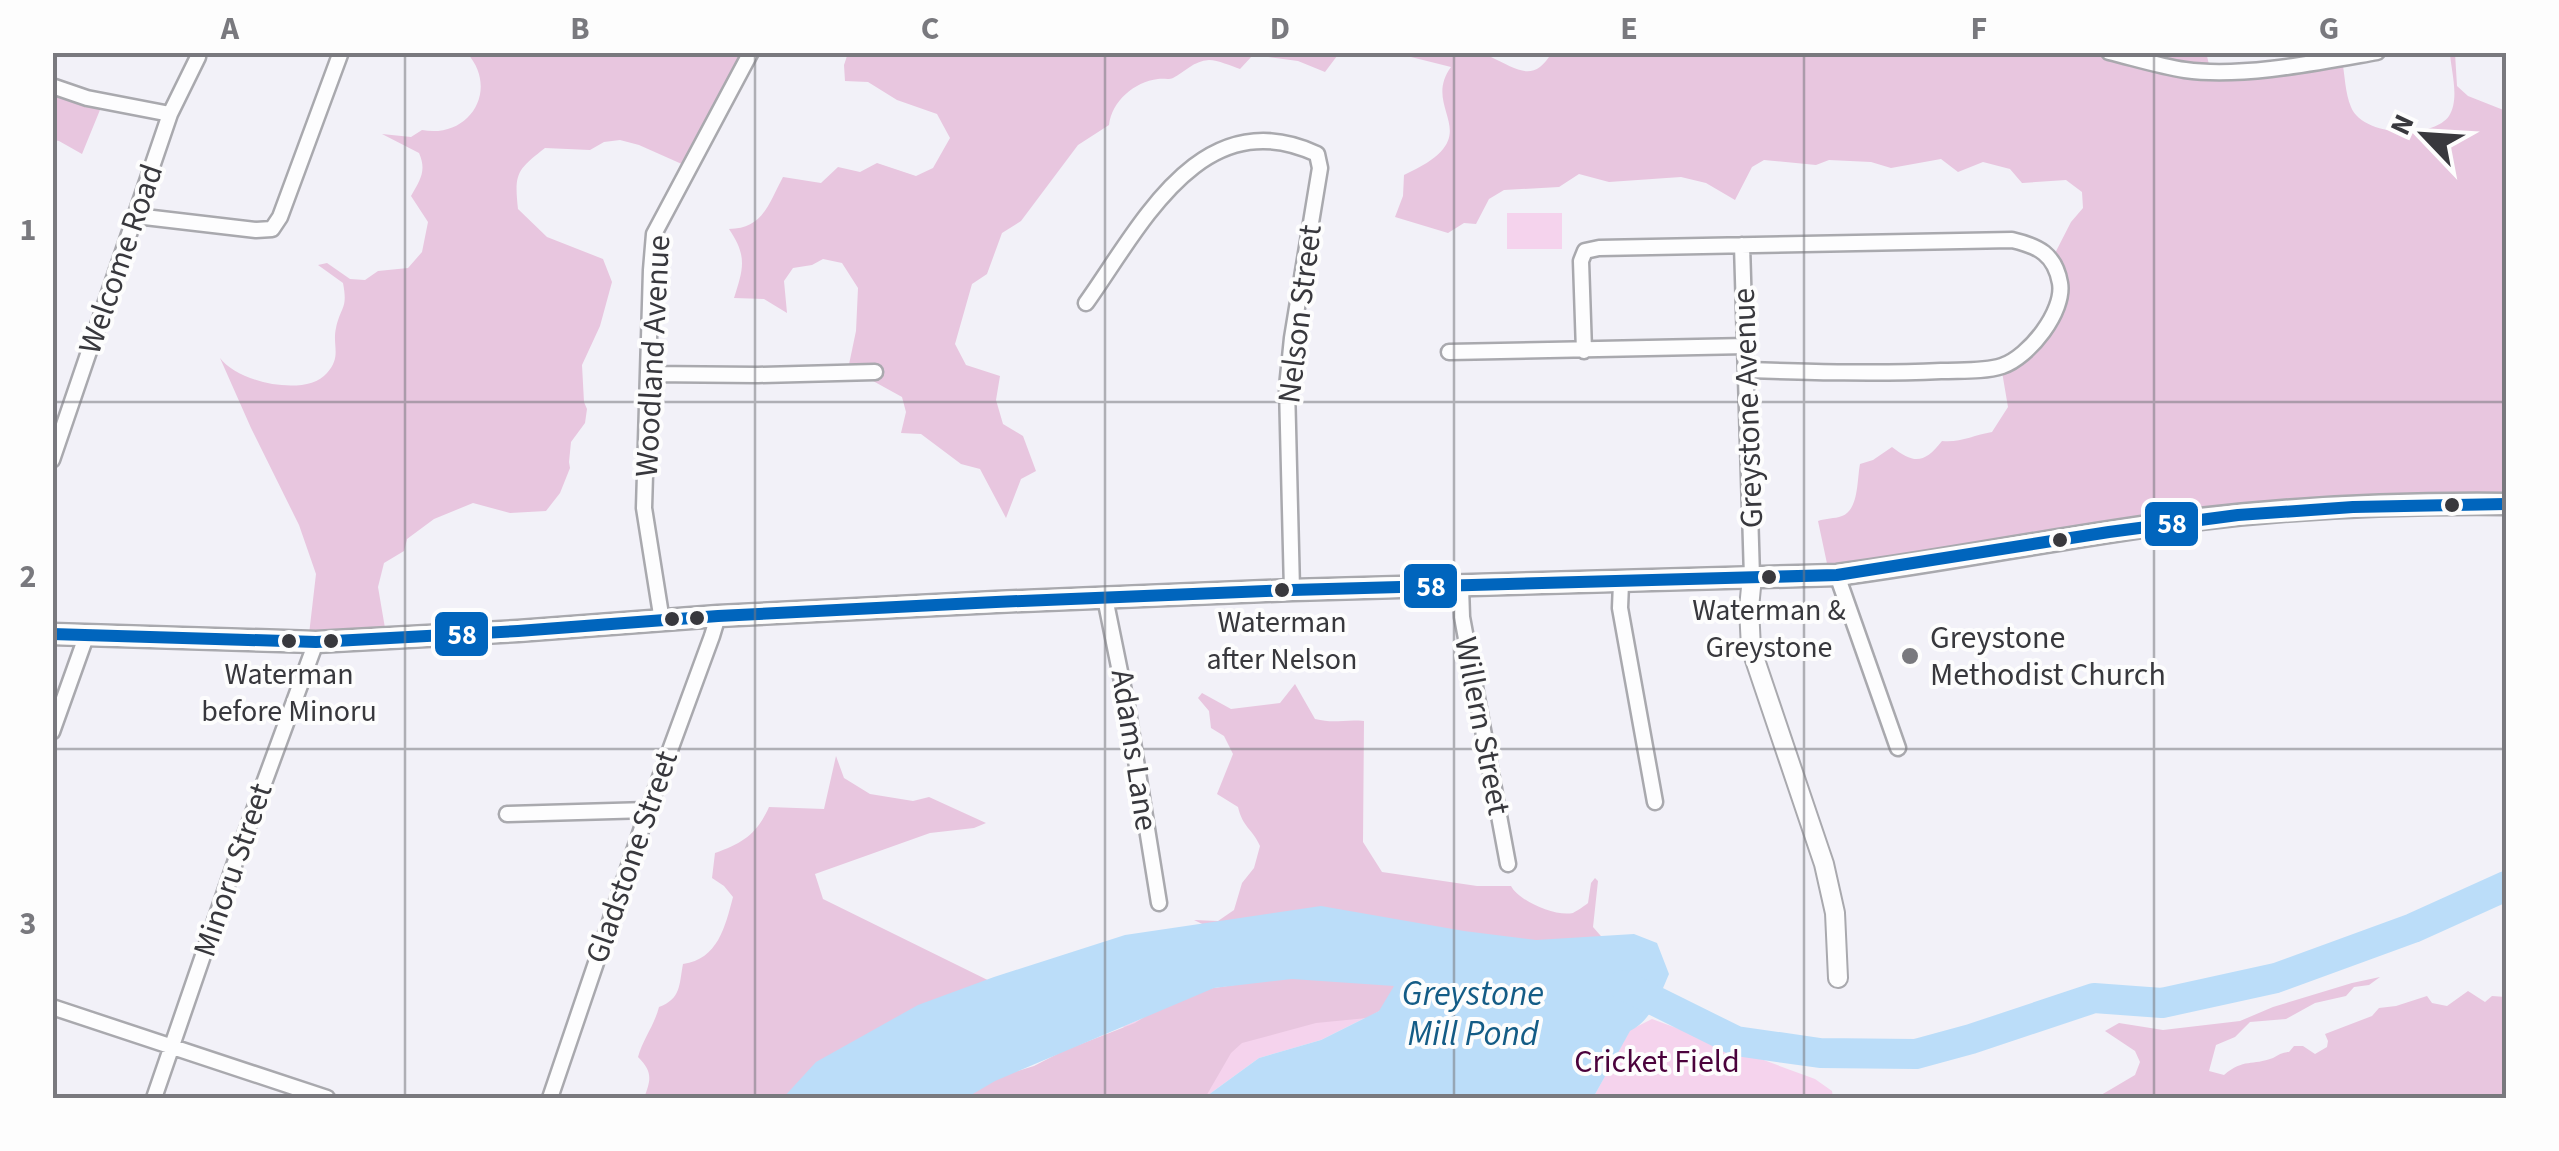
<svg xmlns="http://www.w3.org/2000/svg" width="2559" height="1151" font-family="'Source Sans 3',sans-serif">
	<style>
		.green { fill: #f5d3ed }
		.forest { fill: #e8c6df }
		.water { fill: #bbddf9 }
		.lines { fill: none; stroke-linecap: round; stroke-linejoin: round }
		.river { stroke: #bbddf9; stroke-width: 30 }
		.minor-casing { stroke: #a9a9ae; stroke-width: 19 }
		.tertiary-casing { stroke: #a9a9ae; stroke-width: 22 }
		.secondary-casing { stroke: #a9a9ae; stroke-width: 25 }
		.minor { stroke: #fdfdfe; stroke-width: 14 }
		.tertiary { stroke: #fdfdfe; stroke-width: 18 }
		.secondary { stroke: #fdfdfe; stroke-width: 20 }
		.bus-1-casing { stroke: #fdfdfd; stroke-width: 20 }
		.bus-1 { stroke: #0065bd; stroke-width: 12 }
		.grid { fill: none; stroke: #79797e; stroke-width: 2.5; stroke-opacity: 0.55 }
		.bus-dot { fill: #38383d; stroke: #fdfdfd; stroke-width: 4 }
		.poi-dot { fill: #79797e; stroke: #fdfdfd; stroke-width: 4 }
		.labels { text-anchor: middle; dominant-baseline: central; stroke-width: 8; stroke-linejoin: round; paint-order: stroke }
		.bus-label { font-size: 30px; fill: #38383d; stroke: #fdfdfd }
		.street-label { font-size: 32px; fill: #38383d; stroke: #fdfdfd }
		.poi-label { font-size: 32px; fill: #38383d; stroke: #fdfdfd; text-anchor: start }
		.park-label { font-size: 32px; fill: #4b023c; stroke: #fdfdfd }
		.water-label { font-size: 35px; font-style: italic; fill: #145c86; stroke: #fdfdfd }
		.line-badge { stroke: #fdfdfd; stroke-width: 4 }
		.badge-label { font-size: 28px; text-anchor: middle; font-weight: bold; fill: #fff }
		.neatline { fill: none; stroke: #79797e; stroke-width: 4 }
		.grid-label { font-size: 32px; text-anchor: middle; font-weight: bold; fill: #79797e }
	</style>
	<rect width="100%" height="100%" fill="#f2f1f8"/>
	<path class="green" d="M1507,213h55v36h-55z
		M1214,988l165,23 -58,29 -62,18 -55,40 -51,-63 -31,-8z
		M1652,1019l163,60 17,12 1,7h-240l37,-68z"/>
	<path class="forest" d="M1552,52h654l5,21 131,-13c3,15 3,33 9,47 11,29 81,33 98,9 11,-17 2,-45 1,-63h5l2,33 11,10 38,15v338l-3,9 1,42 -125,4 -550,69 -11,-52c8,-3 16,-2 24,-5 17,-6 15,-37 18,-52l13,-4 19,-13c22,17 32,17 50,-6 18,2 32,-6 50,-9l16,-25 -7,-41 24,-17 31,-45 -5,-43 20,-39 12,-14 -1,-16 -16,-12 -44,3 -12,-14 -27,-7 -25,10 -17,-13 -50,9 -20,-6 -42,-2 -13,5 -52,-5 -12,7 -17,33 -29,-17 -25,-6 -72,5 -30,-8 -20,13 -55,3 -15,9 -13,25 -12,-1 -16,10 -53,-16 8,-21 1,-21c89,-40 15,-64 47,-108l-40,-10 -6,-4h83l3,4c26,12 43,27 61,-5z
		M467,53h289l-63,116 -54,-24 -19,-5 -16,2 -14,8 -45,-2c-28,22 -31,25 -27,61l29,28 56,22 9,23 -12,44 -18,39 2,37 3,7 -2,14 -14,19 -2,20 1,6 -10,25 -14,18 -36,2 -37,-10 -39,16 -27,20 -3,12 -20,12 -6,24 8,47 -78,9 8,-69 -17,-49 -48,-97 -31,-70c17,24 86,40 107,15 15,-17 5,-27 9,-45 5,-22 12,-19 7,-45l-25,-18 9,-2 23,16 15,1 13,-9 30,-3 14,-16 6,-30 -17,-26c9,-16 16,-25 8,-43l-37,-19 29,3 11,-7c47,9 78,-40 45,-77z
		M848,53h513l-3,2 -21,1 -12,16 -27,-11 -45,-6 -13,14c-9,-3 -22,-9 -31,-9 -16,1 -24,12 -36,18 -5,2 -9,0 -15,1 -24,3 -46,22 -49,46l-31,20 -57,76 -19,12 -15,41 -15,10 -17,60 11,21 34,11 -4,24 7,24 20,12 13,35 -15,8 -15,39 -26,-49 -19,-5 -40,-30 -20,-1 5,-21 -4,-15 -38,-21 -17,-2 9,-43 2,-43 -16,-25 -19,-4 -11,6 -19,3 -9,13 3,32 -23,-14 -30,-1c9,-29 14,-41 -5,-69 34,0 40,-26 54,-52l38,6 17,-16 22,5 17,-9 39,13 17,-8 17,-30 -13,-24 -40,-14 -29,-18 -23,-1 -1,-16z
		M53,91l49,14 -20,49 -23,-13 -6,-1z
		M1295,684l20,35c20,5 29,0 49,2l-1,121 19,30 95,14h34c8,15 44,31 62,27 2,-1 13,-8 15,-10l3,-20 4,-5 3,3 -5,46 14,16 -388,-11 -25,-12 24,1 16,-11 8,-27 12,-15 6,-22c-8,-18 -17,-18 -22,-39l-21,-13 16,-40 -9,-18 -13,-8 -2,-17 -11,-13 4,-5 29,16 49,-6z
		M836,756l8,22 26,16 43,7 16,-4 57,26 -12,5 -44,5 -115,41 8,25 193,95 -228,104h-144c7,-18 9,-26 -6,-41 5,-18 16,-31 21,-50 22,-8 20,-22 24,-43 35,-5 42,-37 50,-67l-9,-11 -12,-8 3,-25c28,-10 42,-19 54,-46l55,2z
		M1303,975l95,4 -15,30 -16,9 -51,5 -74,20 -11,10 -26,45h-265l21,-10 73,-22 29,-15 72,-28 31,-20 41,-14z
		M2380,977l-11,8 -15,2 -8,9 -31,7 -29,16 -36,3 -15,15 -19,8 -7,26 15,4c20,-17 28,-9 49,-17 5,-3 10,-6 16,-6l5,-6h9l12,8 12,-7 1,-6 -3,-7 47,-18 7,-8 17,-2 31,-10 5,7 15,3 21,-15 17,11 7,-6 14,1v101h-410l39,-23 5,-13 -5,-11 -30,-20 14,-8 44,7 77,-9 33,-14 79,-24z"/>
	<path class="water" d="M1321,906l143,25 72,9 98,-6 23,9 12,31c-9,21 -18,47 -39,57l-37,67h-389l55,-40 62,-18 58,-29 15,-25 -102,-7 -78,9 -219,93 -29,17h-183l33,-36 102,-57 76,-28 131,-42z"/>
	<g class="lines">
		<path class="river" d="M1623,985l113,56 84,12 96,1 55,-15 123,-41 68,5 114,-25 137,-50 93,-42"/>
		<g class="minor-casing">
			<path id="minor" d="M2109,52c25,6 50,14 76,18 57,8 135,-8 192,-18
				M52,86l35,12 83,16
				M136,216l120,14 16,-1 8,-12 61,-165
				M1742,245l10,332
				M1086,303c55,-77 115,-203 231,-149l3,14 -28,170 -5,49 5,203
				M1584,351l-3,-90 4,-10 14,-3 413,-8c26,6 43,14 48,43 5,28 -31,74 -58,83 -19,6 -42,4 -61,5 -65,3 -129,1 -193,-1
				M1449,352l298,-6
				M648,374l110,1 117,-3
				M52,460l118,-346 28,-57
				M1837,575l61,173
				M1621,583l-1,25 35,194
				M1461,587l1,30 46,247
				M1105,598l23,113 31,192
				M662,621l-18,-113 7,-238 3,-36 97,-182
				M52,732l35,-98
				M507,814l141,-4
				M52,1007l275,91
				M154,1098l85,-247 77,-209
				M550,1098l98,-288 64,-174 6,-20"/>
		</g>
		<g class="tertiary-casing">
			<path id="tertiary" d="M1752,577l-3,31 2,40 73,216 11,49 3,65"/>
		</g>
		<g class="secondary-casing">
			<path id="secondary" d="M52,634l264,8 202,-11 200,-15 278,-14 296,-12 545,-15c121,-16 241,-41 363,-56 102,-12 204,-16 306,-15"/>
		</g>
		<use href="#minor" class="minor"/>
		<use href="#tertiary" class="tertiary"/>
		<use href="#secondary" class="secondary"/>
		<g class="bus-1-casing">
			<path id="bus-1" d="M52,634l264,8 202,-11 200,-15 278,-14 296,-12 545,-15 272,-43 129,-17 115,-8 153,-3"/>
		</g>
		<use href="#bus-1" class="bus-1"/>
	</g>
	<path class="grid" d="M405,52v1046M755,52v1046M1105,52v1046M1454,52v1046M1804,52v1046M2154,52v1046M52,402h2454M52,749h2454"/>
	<g class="bus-dot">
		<circle cx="2452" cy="505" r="9"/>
		<circle cx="2060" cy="540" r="9"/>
		<circle cx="1769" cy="577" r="9"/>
		<circle cx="1282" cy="590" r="9"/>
		<circle cx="697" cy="618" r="9"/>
		<circle cx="672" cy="619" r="9"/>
		<circle cx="289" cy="641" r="9"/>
		<circle cx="331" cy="641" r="9"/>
	</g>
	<circle class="poi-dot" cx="1910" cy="656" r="10"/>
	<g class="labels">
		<g class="bus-label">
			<text x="1769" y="610">Waterman &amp;<tspan x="1769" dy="37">Greystone</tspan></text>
			<text x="1282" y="622">Waterman<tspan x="1282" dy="37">after Nelson</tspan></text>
			<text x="289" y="674">Waterman<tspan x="289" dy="37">before Minoru</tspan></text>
		</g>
		<g class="street-label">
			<text transform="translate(121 259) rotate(-71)">Welcome Road</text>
			<text transform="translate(1300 314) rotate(-83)">Nelson Street</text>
			<text transform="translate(653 356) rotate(-87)">Woodland Avenue</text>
			<text transform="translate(1748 408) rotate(-92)">Greystone Avenue</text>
			<text transform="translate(1482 726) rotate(79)">Willern Street</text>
			<text transform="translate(1134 750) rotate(81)">Adams Lane</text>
			<text transform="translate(632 857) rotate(-71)">Gladstone Street</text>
			<text transform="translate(233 870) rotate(-71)">Minoru Street</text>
		</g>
		<g class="poi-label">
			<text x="1930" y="638">Greystone<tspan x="1930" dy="37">Methodist Church</tspan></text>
		</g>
		<g class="park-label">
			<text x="1657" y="1062">Cricket Field</text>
		</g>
		<g class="water-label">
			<text x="1473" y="994">Greystone<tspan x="1473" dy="40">Mill Pond</tspan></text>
		</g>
	</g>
	<g class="line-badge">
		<rect x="2143" y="500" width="57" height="48" rx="10" fill="#0065bd"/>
		<rect x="1402" y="562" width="57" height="48" rx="10" fill="#0065bd"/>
		<rect x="433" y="610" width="57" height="48" rx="10" fill="#0065bd"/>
	</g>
	<g class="badge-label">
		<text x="2172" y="533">58</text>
		<text x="1431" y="596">58</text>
		<text x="462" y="644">58</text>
	</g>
	<rect width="2559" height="1151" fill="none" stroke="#fdfdfd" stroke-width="110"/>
	<g transform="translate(2424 135) rotate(295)" stroke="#fdfdfd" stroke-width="8" paint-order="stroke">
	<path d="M0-8L18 38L0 25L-18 38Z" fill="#38383d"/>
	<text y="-15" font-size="28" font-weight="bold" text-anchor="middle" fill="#38383d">N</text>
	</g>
	<rect x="55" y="55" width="2449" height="1041" class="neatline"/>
	<g class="grid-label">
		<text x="230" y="39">A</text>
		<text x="580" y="39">B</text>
		<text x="930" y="39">C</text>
		<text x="1280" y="39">D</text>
		<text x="1629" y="39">E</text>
		<text x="1979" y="39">F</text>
		<text x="2329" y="39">G</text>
		<text x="28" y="240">1</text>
		<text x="28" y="587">2</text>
		<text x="28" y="934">3</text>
	</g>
</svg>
